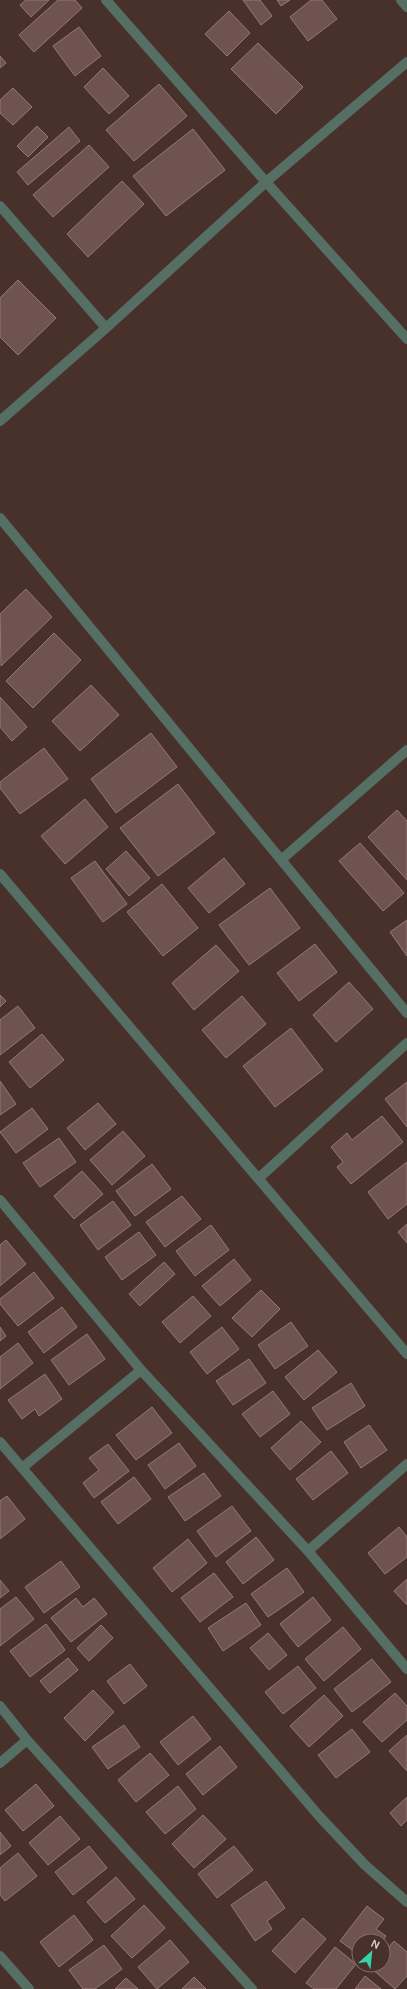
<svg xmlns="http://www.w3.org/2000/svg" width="407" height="1989" font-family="Ubuntu,sans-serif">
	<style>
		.building { fill: #6e534e; stroke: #967973 }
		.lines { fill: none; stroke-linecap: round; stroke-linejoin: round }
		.minor { stroke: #566f65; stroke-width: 10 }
	</style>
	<rect width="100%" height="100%" fill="#48302b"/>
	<path class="building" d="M26,0h23l-18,17 -11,-12z
		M58,0h17l7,8 -48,44 -15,-17z
		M243,0h17l12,16 -11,9z
		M277,0h13l-9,6z
		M311,0h11l15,19 -29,22 -18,-24z
		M229,11l21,22 -23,23 -22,-22z
		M79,27l22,29 -26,20 -22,-30z
		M258,43l45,44 -27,27 -45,-45z
		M0,56l6,7 -6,5z
		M103,68l26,28 -20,18 -25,-27z
		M159,84l28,32 -53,45 -28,-31z
		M13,88l19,19 -19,18 -13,-12v-13z
		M37,126l11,11 -20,20 -11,-11z
		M69,127l11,14 -52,44 -11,-13z
		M193,129l32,41 -59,46 -33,-40z
		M89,145l20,22 -56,50 -20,-22z
		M122,181l22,23 -56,53 -21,-23z
		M18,280l38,38 -38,37 -18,-18v-39z
		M26,589l26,28 -51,49 -1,-52z
		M54,633l27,27 -48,48 -27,-27z
		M91,685l28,30 -39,36 -28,-30z
		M0,697l27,30 -15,14 -12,-14z
		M151,733l26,34 -61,46 -25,-34z
		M44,748l24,31 -48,35 -20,-26v-6z
		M178,784l37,49 -57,43 -38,-48z
		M85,799l23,28 -43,37 -24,-28z
		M397,810l10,11v59l-39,-43z
		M360,843l44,50 -21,18 -44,-50z
		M126,851l24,27 -21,18 -23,-27z
		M224,858l21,26 -36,29 -21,-25z
		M95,861l32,43 -24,18 -32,-44z
		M162,884l36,44 -35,28 -36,-44z
		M270,888l30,40 -51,37 -30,-40z
		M407,920v36l-17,-24z
		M315,944l22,28 -38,29 -22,-28z
		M216,945l23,26 -45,39 -22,-27z
		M349,982l24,27 -37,33 -23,-27z
		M0,995l6,6 -6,6z
		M242,996l24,28 -40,34 -24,-28z
		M18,1006l17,22 -35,27v-35z
		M291,1028l32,42 -48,37 -32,-41z
		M42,1034l22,26 -34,28 -21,-26z
		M0,1081l16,23 -16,11z
		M407,1082v45l-22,-28z
		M98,1103l18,21 -31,26 -18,-22z
		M32,1108l16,21 -32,24 -16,-21z
		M382,1116l21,26 -52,42 -14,-17 6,-5 -12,-15 16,-14 5,7z
		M123,1131l22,25 -33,29 -22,-25z
		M59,1138l17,24 -36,25 -17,-24z
		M407,1162v42l-19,15 -20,-27z
		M152,1164l19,25 -36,27 -19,-25z
		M82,1171l21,23 -29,25 -20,-23z
		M182,1196l19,23 -36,28 -19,-25z
		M113,1201l18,24 -33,25 -18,-25z
		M407,1224v19l-9,-11z
		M211,1225l18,25 -34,26 -19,-25z
		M139,1232l17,23 -34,25 -17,-23z
		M6,1240l20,24 -26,22v-41z
		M234,1259l17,21 -31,26 -18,-20z
		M164,1262l11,12 -35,32 -11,-12z
		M34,1272l20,26 -36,28 -18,-22v-5z
		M261,1290l19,19 -28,28 -20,-19z
		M193,1296l18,20 -31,27 -18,-21z
		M62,1307l15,20 -33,26 -16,-21z
		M291,1322l17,24 -33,23 -17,-24z
		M0,1327l6,9 -6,5z
		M222,1327l17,22 -32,25 -17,-22z
		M87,1334l18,25 -36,26 -18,-25z
		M18,1343l15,20 -33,26v-32z
		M318,1350l19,22 -33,28 -19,-23z
		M249,1359l17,24 -33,22 -17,-24z
		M45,1374l17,25 -23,17 -4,-7 -13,10 -14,-19z
		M351,1383l14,23 -38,24 -15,-22z
		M273,1391l17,23 -30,23 -18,-23z
		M152,1407l20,26 -36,27 -20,-25z
		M301,1421l20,21 -31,28 -19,-22z
		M369,1425l18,25 -26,18 -17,-26z
		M179,1443l17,23 -31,23 -17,-24z
		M108,1444l21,27 -35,27 -11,-15 16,-13 -10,-12z
		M331,1451l17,22 -35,27 -17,-21z
		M204,1473l17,23 -36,25 -17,-24z
		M134,1477l17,22 -33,25 -17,-22z
		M7,1496l18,23 -25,20v-38z
		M232,1506l19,25 -35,26 -19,-26z
		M399,1527l8,10v20l-22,17 -17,-21z
		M256,1537l18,23 -31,24 -17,-22z
		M188,1539l19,24 -35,29 -19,-24z
		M61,1561l19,26 -36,26 -19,-26z
		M287,1568l17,24 -36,25 -17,-23z
		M214,1573l19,24 -33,25 -19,-24z
		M407,1579v26l-13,-14z
		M0,1580l9,11 -9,7z
		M16,1597l18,22 -34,27v-37z
		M313,1597l18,23 -33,27 -18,-23z
		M76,1598l7,9 11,-9 13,16 -36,28 -20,-24z
		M246,1603l15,22 -38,26 -15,-23z
		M46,1624l19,26 -35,27 -20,-26z
		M101,1625l12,13 -24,23 -12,-13z
		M343,1627l18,22 -37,32 -19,-22z
		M268,1633l19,22 -18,15 -19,-22z
		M68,1658l10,12 -28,23 -10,-12z
		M372,1659l19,23 -39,30 -18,-23z
		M130,1664l17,22 -23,18 -17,-23z
		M298,1666l18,22 -33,26 -18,-22z
		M93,1690l21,22 -29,29 -21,-23z
		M395,1693l12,13v14l-25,22 -19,-20z
		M324,1695l19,21 -34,31 -19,-21z
		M193,1716l18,23 -33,26 -18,-23z
		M124,1725l16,22 -32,22 -16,-22z
		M352,1729l18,23 -34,26 -18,-23z
		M407,1735v36l-18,-20z
		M220,1746l17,21 -34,28 -17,-21z
		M150,1753l19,22 -33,27 -18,-22z
		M36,1784l18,22 -31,25 -18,-21z
		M178,1786l18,23 -31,25 -19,-22z
		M407,1797v23l-6,6 -11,-13z
		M203,1815l23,24 -32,29 -22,-24z
		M60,1816l20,23 -32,26 -19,-22z
		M0,1832l11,14 -11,9z
		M89,1846l18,22 -34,27 -18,-23z
		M234,1846l19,24 -36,28 -19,-24z
		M18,1853l19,23 -32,25 -5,-6v-27z
		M116,1877l19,22 -30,24 -18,-21z
		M266,1881l19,27 -18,13 5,8 -17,12 -24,-36z
		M144,1905l21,23 -33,30 -21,-22z
		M367,1906l17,13 -8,10 10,7 -4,5h-23v14l-19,-14z
		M74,1915l19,25 -34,27 -19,-25z
		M303,1918l23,21 -31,34 -23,-22z
		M170,1940l19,22 -32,27 -19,-22z
		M394,1941l13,11v24l-12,13 -24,-21 2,-3h10v-11z
		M104,1945l18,24 -27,20h-12l-14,-19z
		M335,1947l21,17 -20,25h-22l-8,-6z
		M365,1976l16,13h-26z
		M194,1977l12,12h-24z
		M126,1978l12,11h-23z"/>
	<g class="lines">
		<path class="minor" d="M106,0l160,182 141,157
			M401,0l6,7
			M0,206l106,122
			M0,421l106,-93 160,-146 141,-120
			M0,518l407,495
			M281,860l126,-110
			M0,874l407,480
			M259,1178l148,-135
			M0,1200l141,170 167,181 99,118
			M0,1442l319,374 46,49 42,37
			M22,1468l119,-98
			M308,1551l99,-87
			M0,1706l27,34 225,249
			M0,1763l27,-23
			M0,1956l29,33"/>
	</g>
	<g transform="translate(371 1953) rotate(27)"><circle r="19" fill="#48302b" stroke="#846f6b"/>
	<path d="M0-3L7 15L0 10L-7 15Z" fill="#35d4a7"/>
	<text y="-6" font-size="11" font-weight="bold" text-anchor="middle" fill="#dececa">N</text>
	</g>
</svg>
